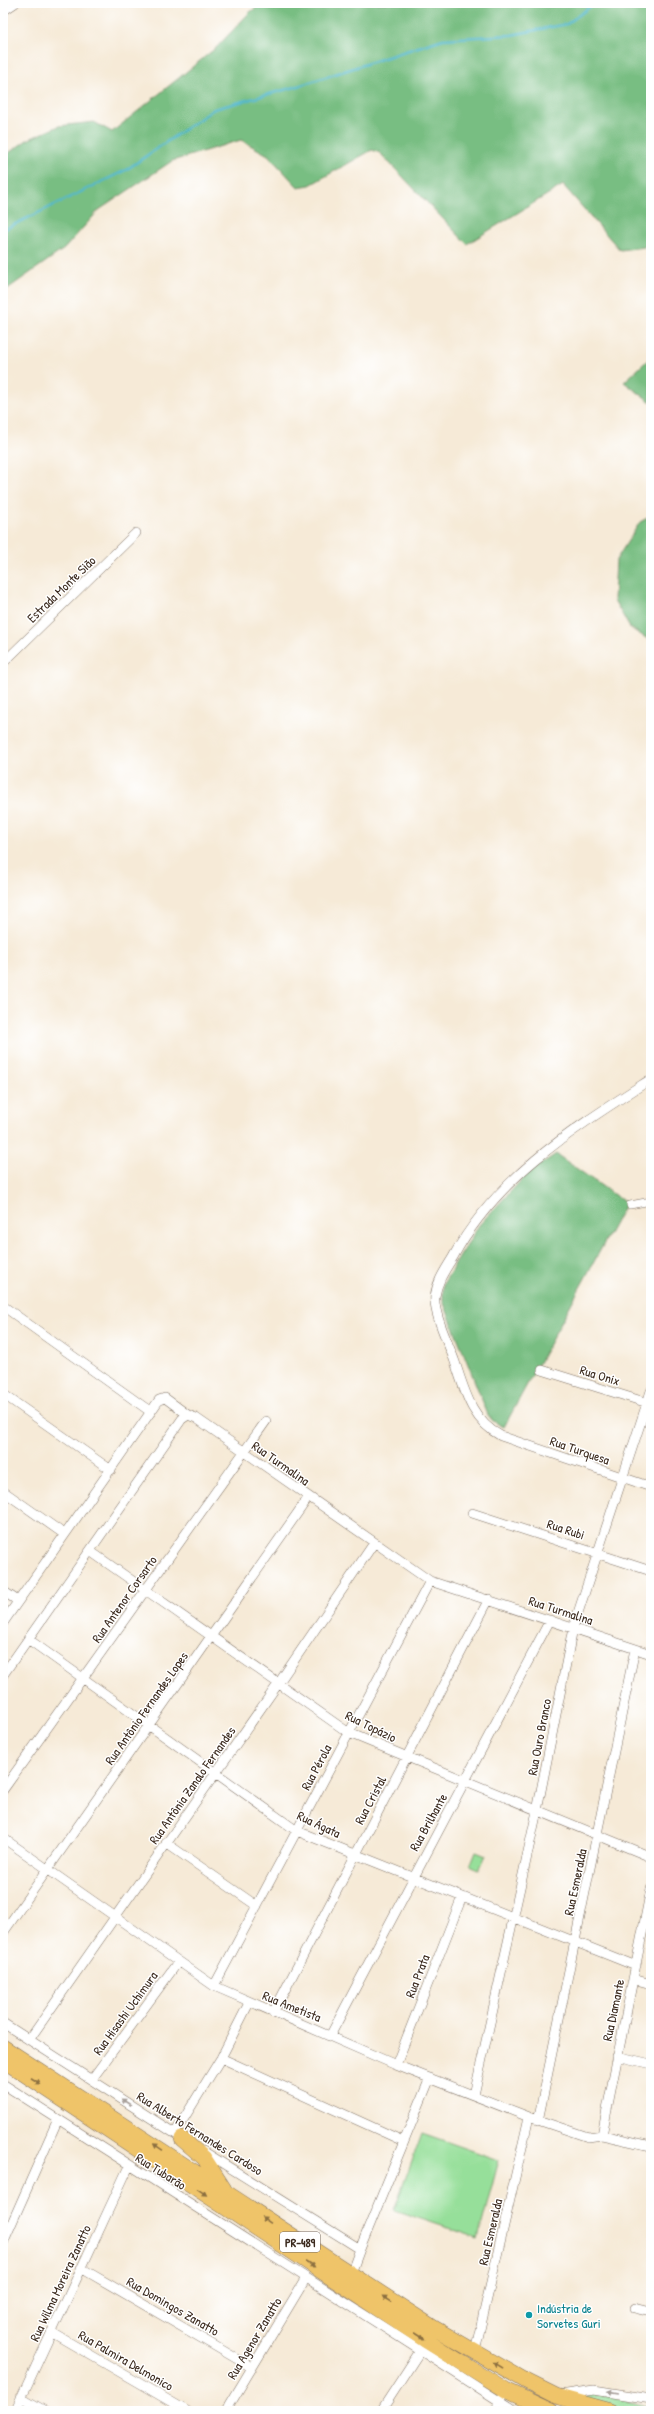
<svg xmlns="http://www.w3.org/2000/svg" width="654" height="2414" font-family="'Patrick Hand',sans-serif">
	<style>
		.green { fill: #96df9a; stroke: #68845c }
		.forest { fill: #78be82; stroke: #5a7450 }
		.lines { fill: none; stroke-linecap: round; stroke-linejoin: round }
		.stream { stroke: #51b8cf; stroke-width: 2.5 }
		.pedestrian-casing { stroke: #7c6d5f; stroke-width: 8 }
		.minor-casing { stroke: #7c6d5f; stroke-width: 10 }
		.primary-casing { stroke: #7c6d5f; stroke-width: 16 }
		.pedestrian { stroke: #fff; stroke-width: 7 }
		.minor { stroke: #fff; stroke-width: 9 }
		.primary { stroke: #efc469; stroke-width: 15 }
		.oneway { fill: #8c6f40 }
		.oneway2 { fill: #a79f9a }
		.culture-dot { fill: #0f9aa8; stroke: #fff; stroke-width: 1.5 }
		.labels { text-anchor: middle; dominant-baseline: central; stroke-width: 3; stroke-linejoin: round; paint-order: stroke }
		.shield { fill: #fff; stroke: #766a62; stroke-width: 1 }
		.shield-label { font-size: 12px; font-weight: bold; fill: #3b2a1e }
		.street-label { font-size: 13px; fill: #3b2a1e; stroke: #fff }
		.culture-label { font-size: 13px; fill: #0d838f; stroke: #fff; text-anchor: start }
	</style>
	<rect width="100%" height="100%" fill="#fff"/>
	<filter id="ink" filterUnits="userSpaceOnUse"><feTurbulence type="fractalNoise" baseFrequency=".025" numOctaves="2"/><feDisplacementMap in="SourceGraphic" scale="8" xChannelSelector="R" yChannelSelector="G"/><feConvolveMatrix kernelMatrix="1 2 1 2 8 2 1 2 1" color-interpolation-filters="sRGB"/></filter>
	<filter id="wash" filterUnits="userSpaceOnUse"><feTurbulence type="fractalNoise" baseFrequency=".012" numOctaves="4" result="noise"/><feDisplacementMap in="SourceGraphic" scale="16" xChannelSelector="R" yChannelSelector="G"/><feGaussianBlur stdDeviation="0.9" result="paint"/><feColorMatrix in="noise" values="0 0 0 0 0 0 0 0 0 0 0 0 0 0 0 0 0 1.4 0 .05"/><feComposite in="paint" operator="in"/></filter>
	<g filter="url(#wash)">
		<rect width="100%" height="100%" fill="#f6ead7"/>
		<path class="green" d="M476,1851l10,4 -7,15 -9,-4z
			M422,2133l77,27 -21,78 -84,-28z
			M580,2393l33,4 38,10v4h-32l-47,-16z"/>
		<path class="forest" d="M263,3h388v238l-7,6 -24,3 -57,-65 -96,59 -87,-91 -8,-3 -62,35 -12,2 -30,-32 -27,-15 -69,21 -73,49 -35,39 -61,43v-135l24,-17 32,-14 35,-4 18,10 105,-85 33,-35z
			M651,357v45l-27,-20z
			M651,516v125l-21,-13 -16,-28 2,-40 24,-38z
			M556,1154l70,49 -122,224 -11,-6 -5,-6 -45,-114v-17l36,-59 49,-52z"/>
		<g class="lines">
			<path class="stream" d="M3,230l123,-60 88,-61 81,-22 148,-48 68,-4 56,-11 28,-21"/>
		</g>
	</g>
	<g filter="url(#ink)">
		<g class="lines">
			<g class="pedestrian-casing">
				<path id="pedestrian" d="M630,1205l21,-4"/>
			</g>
			<g class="minor-casing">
				<path id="minor" d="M3,11l12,-8
					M3,663l133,-130
					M651,1079c-76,49 -154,97 -198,178 -7,12 -16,24 -18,39 -2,18 14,48 20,66 10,30 17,59 46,74l150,51
					M3,1306l148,106
					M542,1370l109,34
					M3,1394l108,76
					M3,1491l61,43
					M472,1513l179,58
					M90,1551l259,182 302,124
					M3,1591l15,10
					M3,1623l156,-223 6,-2 23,17
					M28,1639l269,192 339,135
					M3,1675l179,-256 6,-4 8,3 234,163 221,73
					M3,1790l263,-369
					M3,1838l211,148 182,79 133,52 59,20 14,-2 49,11
					M166,1843l91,63
					M3,1933l305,-435
					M633,1979l18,5
					M214,1986l216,-405
					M273,2013l216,-414
					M3,2023l182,117
					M330,2036l220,-416
					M29,2040l249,-356 96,-141
					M617,2056l34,8
					M221,2058l182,83
					M396,2065l66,-168
					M92,2079l86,-117
					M3,2084l512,327
					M474,2095l63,-284 36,-183 78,-237
					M538,2121l97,-472
					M175,2133l46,-75 28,-55
					M602,2135l49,-246
					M203,2151l157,98 -10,27
					M3,2243l55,-124
					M360,2249l70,-171
					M81,2268l170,99
					M635,2308l16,4
					M51,2332l136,79
					M475,2351l54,-234
					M560,2395l34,-5 57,9
					M21,2397l24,14
					M15,2411l114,-245
					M226,2411l80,-133
					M381,2411l39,-60
					M495,2411l11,-21"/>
			</g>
			<g class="primary-casing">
				<path id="primary" d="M3,2047l431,281 92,53 30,15 55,15
					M3,2060l422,280 81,50 45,21
					M182,2139l22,19 20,31"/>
			</g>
			<use href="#pedestrian" class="pedestrian"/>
			<use href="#minor" class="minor"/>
			<use href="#primary" class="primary"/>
		</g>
		<defs><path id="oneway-solid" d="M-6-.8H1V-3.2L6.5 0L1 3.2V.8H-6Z"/></defs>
		<g class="oneway">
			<use href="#oneway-solid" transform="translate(36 2081) rotate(33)"/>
			<use href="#oneway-solid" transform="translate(158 2147) rotate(-146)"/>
			<use href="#oneway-solid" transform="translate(202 2192) rotate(34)"/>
			<use href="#oneway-solid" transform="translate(266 2220) rotate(-146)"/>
			<use href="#oneway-solid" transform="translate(310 2264) rotate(33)"/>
			<use href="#oneway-solid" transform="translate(387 2299) rotate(-148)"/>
			<use href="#oneway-solid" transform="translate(419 2336) rotate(33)"/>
			<use href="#oneway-solid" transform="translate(498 2365) rotate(-149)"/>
		</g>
		<g class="oneway2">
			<use href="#oneway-solid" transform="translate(126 2102) rotate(-147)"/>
			<use href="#oneway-solid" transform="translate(613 2392) rotate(-171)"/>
		</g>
	</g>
	<circle class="culture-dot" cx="529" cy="2315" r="4"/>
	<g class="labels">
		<rect class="shield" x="280" y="2232" width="40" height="20" rx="3"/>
		<g class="shield-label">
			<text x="300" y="2242">PR-489</text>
		</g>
		<g class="street-label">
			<text transform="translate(61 589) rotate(-44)">Estrada Monte Sião</text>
			<text transform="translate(600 1375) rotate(17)">Rua Onix</text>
			<text transform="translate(580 1450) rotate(19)">Rua Turquesa</text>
			<text transform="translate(281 1463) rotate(35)">Rua Turmalina</text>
			<text transform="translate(566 1529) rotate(18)">Rua Rubi</text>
			<text transform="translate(124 1599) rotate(-55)">Rua Antenor Corsarto</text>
			<text transform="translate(561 1610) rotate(18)">Rua Turmalina</text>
			<text transform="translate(146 1708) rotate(-55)">Rua Antônio Fernandes Lopes</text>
			<text transform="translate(371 1726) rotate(26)">Rua Topázio</text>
			<text transform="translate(539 1737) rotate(-79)">Rua Ouro Branco</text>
			<text transform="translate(316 1767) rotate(-62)">Rua Pérola</text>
			<text transform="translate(192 1785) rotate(-55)">Rua Antônia Zanalo Fernandes</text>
			<text transform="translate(370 1800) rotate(-62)">Rua Cristal</text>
			<text transform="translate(428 1822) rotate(-61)">Rua Brilhante</text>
			<text transform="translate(319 1824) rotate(25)">Rua Ágata</text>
			<text transform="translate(575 1882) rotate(-78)">Rua Esmeralda</text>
			<text transform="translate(417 1976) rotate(-69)">Rua Prata</text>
			<text transform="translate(292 2006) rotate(22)">Rua Ametista</text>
			<text transform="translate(613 2010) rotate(-78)">Rua Diamante</text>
			<text transform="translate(125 2013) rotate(-54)">Rua Hisashi Uchimura</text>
			<text transform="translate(200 2133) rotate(32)">Rua Alberto Fernandes Cardoso</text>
			<text transform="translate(161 2171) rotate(32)">Rua Tubarão</text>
			<text transform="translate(490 2232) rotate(-77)">Rua Esmeralda</text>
			<text transform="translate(60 2283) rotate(-65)">Rua Wilma Moreira Zanatto</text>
			<text transform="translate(173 2306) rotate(30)">Rua Domingos Zanatto</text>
			<text transform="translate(254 2338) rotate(-59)">Rua Agenor Zanatto</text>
			<text transform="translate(126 2360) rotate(30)">Rua Palmira Delmonico</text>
		</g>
		<g class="culture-label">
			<text x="537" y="2308">Indústria de<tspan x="537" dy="15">Sorvetes Guri</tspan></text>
		</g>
	</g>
	<rect width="654" height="2414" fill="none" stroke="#fff" stroke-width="16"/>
</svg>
